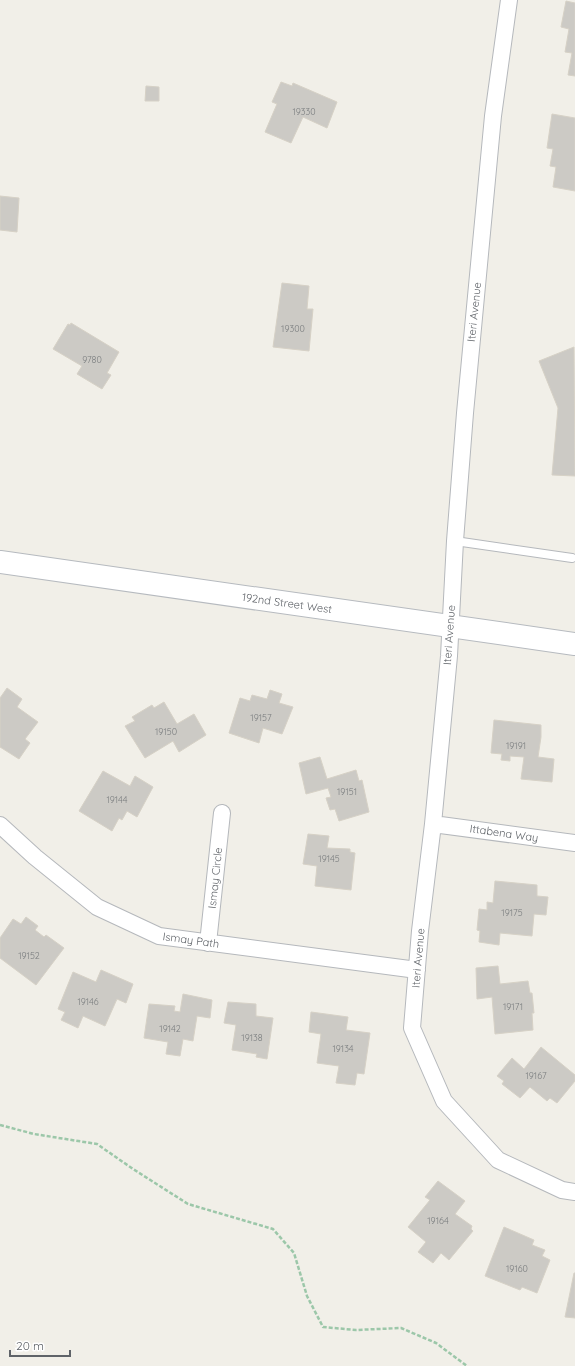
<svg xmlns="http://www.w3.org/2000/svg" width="575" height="1366" font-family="Quicksand,sans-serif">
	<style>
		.building { fill: #cccac5; stroke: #d6d1c6 }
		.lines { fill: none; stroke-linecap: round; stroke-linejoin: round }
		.lane-casing { stroke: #b5b8bc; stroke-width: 10 }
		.street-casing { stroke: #b5b8bc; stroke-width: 18 }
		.secondary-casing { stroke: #b6babf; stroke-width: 24 }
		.path { stroke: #9cc7a9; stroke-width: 2.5; stroke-dasharray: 4 2; stroke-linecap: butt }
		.lane { stroke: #fff; stroke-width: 8 }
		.street { stroke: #fff; stroke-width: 16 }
		.secondary { stroke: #fff; stroke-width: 22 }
		.labels { text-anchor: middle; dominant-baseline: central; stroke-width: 3.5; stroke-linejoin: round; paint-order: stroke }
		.number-label { font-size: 9px; fill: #7a7d7f }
		.street-label { font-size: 11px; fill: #5f6368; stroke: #fff }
	</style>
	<rect width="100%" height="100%" fill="#f1efe8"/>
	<path class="building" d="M566,1l9,2v73l-7,-1 4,-22 -7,-1 4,-23 -8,-2z
		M281,82l11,4 1,-3 44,19 -10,26 -24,-11 -12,26 -26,-11 12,-28 -5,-2z
		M146,86l13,1v14h-14z
		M552,114l23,4v73l-22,-4 3,-20 -6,-1 3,-17 -6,-1z
		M0,196l19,2 -2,34 -17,-2z
		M282,283l27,3 -2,23h6l-4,42 -36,-4z
		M71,323l48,29 -12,21 4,2 -9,14 -25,-15 5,-8 -29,-17 15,-25 2,1z
		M574,347l1,129 -23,-1 6,-67 -19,-47z
		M7,688l15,11 -5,8 21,15 -13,17 5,4 -11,16 -19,-12v-49z
		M270,690l12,4 -3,9 14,4 -11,27 -19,-6 -4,15 -30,-10 11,-35 10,3 2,-6 15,4z
		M164,702l13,22 17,-10 12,21 -27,17 -6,-11 -28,17 -20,-32 10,-5 -3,-4 20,-12 2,3z
		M494,720l47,5v12l-3,20 16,2 -2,23 -31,-3 3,-22 -14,-1v5l-9,-1 1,-6 -11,-1z
		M320,757l7,22 29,-9 3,11 3,-1 7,32 -30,9 -4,-12 -5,1 -4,-12 5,-1 -3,-9 -22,6 -7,-31z
		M103,771l27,15 5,-10 18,11 -16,30 -10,-6 -5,9 -3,-2 -7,13 -33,-20z
		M308,834l21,2 -2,12 23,1v3l5,1 -4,37 -36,-4 2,-20 -14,-2z
		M495,881l42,4v11l11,1 -2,18 -12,-1 -2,22 -32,-3 -1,12 -20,-3 1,-11 -3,-1 2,-21 8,1v-8l6,1z
		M26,917l12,9 -3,4 9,7 2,-2 18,13 -28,37 -36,-27v-20l13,-19 8,5z
		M498,966l2,18 28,-3 2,12h2l2,20h-2l1,17 -38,4 -3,-37 -15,2 -1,-31z
		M101,970l32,14 -7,19 -9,-4 -12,27 -22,-10 -5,12 -17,-8 4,-8 -7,-3 15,-37 23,10z
		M183,994l29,6 -2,18 -13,-2 -4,25 -10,-2 -3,17 -14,-2 2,-12 -24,-4 5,-34 26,2 -1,5 6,1z
		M228,1002l28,2v12l17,2 -6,41 -11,-2 1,-3 -25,-4 4,-25 -12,-2z
		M311,1012l37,5 -2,13 24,3 -6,41 -7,-1 -2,12 -19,-2 3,-17 -22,-3 4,-29 -12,-2z
		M541,1047l34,28v6l-18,22 -7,-5 -3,3 -17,-14 -10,11 -18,-14 2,-3 -7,-5 15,-18 12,11z
		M438,1181l27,20 -10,13 17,12 -1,3 2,2 -24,29 -8,-7 -8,10 -15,-11 8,-10 -18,-15 22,-27 -5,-3z
		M504,1227l30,13 -2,5 13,5 -3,6 8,4 -13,33 -15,-6 -2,3 -35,-14z
		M574,1273h1v45l-10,-1z"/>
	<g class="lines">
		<g class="lane-casing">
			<path id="lane" d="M455,541l117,17"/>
		</g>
		<g class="street-casing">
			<path id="street" d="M509,0l-16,116 -28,297 -10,128 -6,115 -16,168 -13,107 -8,97 32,73 54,59 64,30 13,2
				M433,824l142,19
				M0,825l35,32 62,50 62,29 258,34
				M208,943l14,-130"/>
		</g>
		<g class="secondary-casing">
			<path id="secondary" d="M0,562l575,82"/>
		</g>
		<path class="path" d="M0,1125l34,9 63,10 36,25 55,35 85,25 21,24 13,43 16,31 33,3 45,-2 35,15 31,23"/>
		<use href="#lane" class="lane"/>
		<use href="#street" class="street"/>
		<use href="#secondary" class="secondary"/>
	</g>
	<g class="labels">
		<g class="number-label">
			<text x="304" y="111">19330</text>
			<text x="293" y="328">19300</text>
			<text x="92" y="359">9780</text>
			<text x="261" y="717">19157</text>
			<text x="166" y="731">19150</text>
			<text x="516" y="745">19191</text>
			<text x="347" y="791">19151</text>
			<text x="117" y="799">19144</text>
			<text x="329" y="858">19145</text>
			<text x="512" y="912">19175</text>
			<text x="29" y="955">19152</text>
			<text x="88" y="1001">19146</text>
			<text x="513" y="1006">19171</text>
			<text x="170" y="1028">19142</text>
			<text x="252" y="1037">19138</text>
			<text x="343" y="1048">19134</text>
			<text x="536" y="1075">19167</text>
			<text x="438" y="1220">19164</text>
			<text x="517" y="1268">19160</text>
		</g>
		<g class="street-label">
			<text transform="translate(474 312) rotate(-84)">Iteri Avenue</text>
			<text transform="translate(287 603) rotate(8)">192nd Street West</text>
			<text transform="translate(449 635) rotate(-86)">Iteri Avenue</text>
			<text transform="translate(504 833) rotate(8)">Ittabena Way</text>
			<text transform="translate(215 878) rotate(-84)">Ismay Circle</text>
			<text transform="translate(191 940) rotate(8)">Ismay Path</text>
			<text transform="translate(418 958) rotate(-85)">Iteri Avenue</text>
		</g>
	</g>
	<path d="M10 1350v6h60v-6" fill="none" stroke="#5f6368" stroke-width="2"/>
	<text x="16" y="1350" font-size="12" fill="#5f6368" stroke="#ffffff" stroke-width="3" paint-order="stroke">20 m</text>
</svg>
